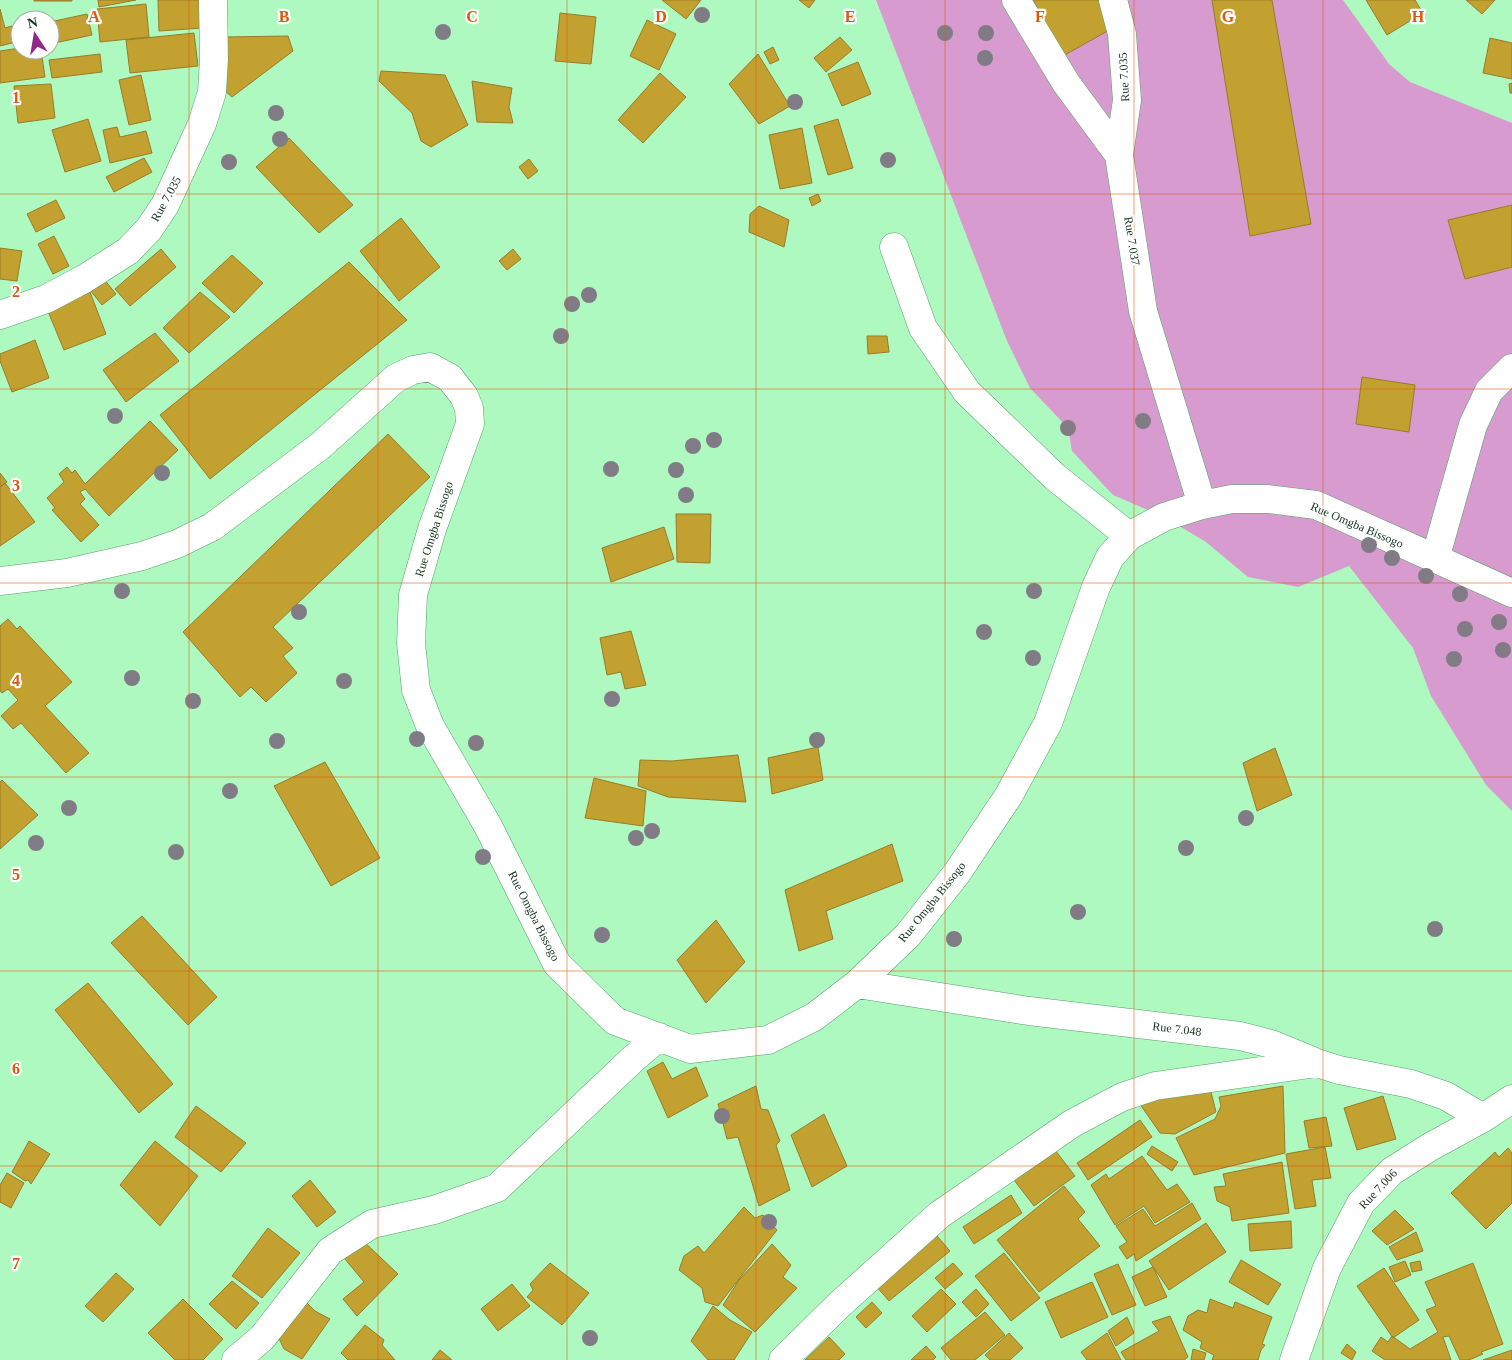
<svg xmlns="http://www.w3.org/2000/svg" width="1512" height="1360" font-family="'Times New Roman',serif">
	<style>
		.green { fill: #d79bcf }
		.building { fill: #c3a131; stroke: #977c26 }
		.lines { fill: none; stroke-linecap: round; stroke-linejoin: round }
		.minor-casing { stroke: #579f6b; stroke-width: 29 }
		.minor { stroke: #fff; stroke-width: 28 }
		.tree { fill: #807b85 }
		.grid { fill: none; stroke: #dd570d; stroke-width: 1; stroke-opacity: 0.55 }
		.labels { text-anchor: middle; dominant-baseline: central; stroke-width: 4.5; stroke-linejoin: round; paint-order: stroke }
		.street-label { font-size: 12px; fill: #15331e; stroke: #fff }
		.grid-label { font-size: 16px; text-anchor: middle; font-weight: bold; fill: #dd570d; stroke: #fff; stroke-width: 4.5; stroke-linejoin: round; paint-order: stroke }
	</style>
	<rect width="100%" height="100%" fill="#aef9c0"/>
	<path class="green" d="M876,0h467l46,64 21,18 102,41v688l-26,-26 -55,-89 -18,-48 -64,-82 -51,21 -50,-10 -42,-35 -42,-25 -51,-22 -41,-44 -4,-23 -38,-40 -23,-47z"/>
	<path class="building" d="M34,0h38v1h-38z
		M98,0h38l-37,7z
		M158,0h43l2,28 -44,3z
		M662,0h39l-15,19z
		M799,0h16l-6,8z
		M1033,0h70l8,29 -48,27z
		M1212,0h60l39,224 -61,12z
		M1366,0h49l8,13 -36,22z
		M1466,0h29l-13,14z
		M146,4l3,33 -49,5 -3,-33z
		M0,9l5,19 7,-2 4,16 -16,4z
		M560,13l36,4 -5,47 -36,-3z
		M87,14l5,21 -42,9v-22z
		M647,20l29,14 -17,36 -29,-14z
		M194,33l4,33 -68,7 -4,-33z
		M288,36l5,15 -61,46 -8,-7v-53z
		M840,37l12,13 -26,22 -12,-14z
		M1490,38l22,5v36l-29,-6z
		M773,47l6,13 -9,4 -6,-12z
		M20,48v2h21l4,27 -45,6v-32z
		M100,54l2,18 -50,6 -3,-18z
		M758,54l32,52 -31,18 -30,-40z
		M858,62l13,32 -29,12 -14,-32z
		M381,71l64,4 23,50 -37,22 -10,-6 -9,-28 -33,-32z
		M660,73l26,24 -43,46 -25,-23z
		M141,75l10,45 -22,5 -10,-45z
		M472,81l40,7 -3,19 4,16 -36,-1z
		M1512,83v10h-2l-1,-9z
		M51,84l4,34 -37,5 -4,-37z
		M88,119l13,42 -36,11 -13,-42z
		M838,119l15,49 -25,7 -14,-49z
		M117,127l3,10 26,-6 6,22 -42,10 -7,-33z
		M802,128l10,55 -32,6 -11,-54z
		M289,138l64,67 -34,28 -63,-66z
		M144,158l8,14 -38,20 -8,-15z
		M529,159l9,12 -10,8 -9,-12z
		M818,194l3,7 -9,5 -3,-8z
		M56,200l9,18 -29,14 -9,-18z
		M1512,205v62l-47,12 -17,-59z
		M759,206l30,14 -5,27 -35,-15 1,-18z
		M401,218l39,49 -41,34 -39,-50z
		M54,236l15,30 -16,8 -15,-30z
		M0,248l22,3 -5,30 -17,-2z
		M161,249l15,18 -46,39 -15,-17z
		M513,249l8,10 -14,11 -8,-9z
		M232,255l31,28 -29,30 -32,-30z
		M349,262l58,58 -197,159 -50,-64z
		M99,273l17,21 -14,11 -17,-21z
		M90,292l16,42 -42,16 -17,-41z
		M200,292l30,25 -41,36 -26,-25z
		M155,333l24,28 -53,41 -23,-32z
		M867,336h20l2,16 -21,2z
		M35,340l14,38 -37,14 -12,-31v-7z
		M1362,377l53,8 -6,47 -53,-8z
		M150,421l28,29 -69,66 -24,-27 -5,3 5,7 -5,5 19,21 -18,17 -29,-32 3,-2 -8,-10 17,-16 -5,-8 8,-7 5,6 3,-3 10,14z
		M388,434l42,43 -157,150 20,21 -10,8 14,17 -31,29 -15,-15 -11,10 -57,-65z
		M0,473l7,9 -7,5z
		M5,483l30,39 -35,24v-59z
		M676,514h35l-1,49 -33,-1z
		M664,527l10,32 -63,23 -9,-34z
		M8,619l9,10 3,-3 52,56 -27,24 44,47 -23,20 -45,-50 -8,6 -12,-13 17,-16 -10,-11 -6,4 -2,-2v-65z
		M631,631l15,54 -21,4 -4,-17 -14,3 -7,-37z
		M818,747l5,33 -51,14 -4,-36z
		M1275,748l17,47 -35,16 -14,-48z
		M738,755l8,47 -78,-5 -30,-11 2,-26 32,1z
		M325,762l55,96 -49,28 -57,-100z
		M594,778l52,13 -3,35 -58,-8z
		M2,780l36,35 -38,34v-67z
		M892,844l11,37 -77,30 7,28 -34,12 -14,-61z
		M142,916l75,81 -29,28 -77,-82z
		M716,920l29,42 -39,41 -29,-43z
		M88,983l85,101 -34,29 -84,-103z
		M663,1062l9,17 24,-12 12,29 -40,22 -21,-47z
		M1208,1080l8,32 -41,22 -15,-1 -25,-36z
		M756,1086l5,23 7,1 12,31 -4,4 14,45 -31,16 -21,-69 -11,2 -9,-35z
		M1283,1086l2,67 -91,22 -18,-37 39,-19 6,-13 -2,-9z
		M1383,1096l13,43 -39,11 -13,-42z
		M196,1106l50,37 -25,29 -46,-35z
		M824,1114l23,52 -35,21 -21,-52z
		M1326,1117l6,29 -23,2 -5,-27z
		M1140,1120l12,17 -64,43 -11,-17z
		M29,1141l21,13 -19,30 -3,-4 -3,1 -13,-9z
		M155,1141l43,35 -38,50 -40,-41z
		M1152,1146l26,16 -6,9 -25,-17z
		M1325,1147l6,31 -19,2 4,26 -21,3 -9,-55z
		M1508,1148l4,5v50l-26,26 -35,-36 44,-41 4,5z
		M1055,1150l20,26 -41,30 -20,-26z
		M1142,1156l25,34 10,-6 13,18 -35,21 -11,-17 -29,19 -24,-40 15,-11 3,5z
		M1282,1162l7,51 -57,8 -2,-14 -13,-6 -3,-14 12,-1 -3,-12z
		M7,1173l17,10 -13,25 -11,-6v-17z
		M310,1180l26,32 -19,15 -25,-31z
		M1064,1186l21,26 -7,7 22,27 -61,46 -42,-52z
		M1011,1195l11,18 -48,31 -11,-17z
		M1192,1203l9,16 -65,42 -2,-7 -7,5 -8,-12 8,-5 -11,-16 27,-17 12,17z
		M744,1207l11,11 8,-3 14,15 -59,76 -13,-4 -3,-14 -23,-18 5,-14 14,-10 6,7z
		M1395,1210l19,19 -27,16 -15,-14z
		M1291,1221l1,27 -42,3 -2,-27z
		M1206,1223l20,29 -57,38 -20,-29z
		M268,1228l32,25 -38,45 -30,-22z
		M931,1229l19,22 -61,50 -19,-22z
		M1416,1232l7,19 -26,9 -8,-13z
		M359,1237l39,37 -41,42 -14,-17 21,-17 -24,-29z
		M772,1244l19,21 -8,12 14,11 -42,44 -32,-27 16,-25z
		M1004,1253l36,45 -29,23 -36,-45z
		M1241,1260l40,24 -13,21 -39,-23z
		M1405,1261l6,14 -16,7 -6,-15z
		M1420,1261l2,9 -10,2 -2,-9z
		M550,1263l39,30 -27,32 -35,-28 6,-7 -3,-6z
		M953,1263l10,11 -18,15 -10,-11z
		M1473,1263l30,81 -22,8 2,2 -14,6h-9l-11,-24 -6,1 8,23h-66l-13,-9 9,-14 7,5 4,-6 18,13 28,-17 -12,-22 10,-4 -11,-24z
		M1118,1264l18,41 -24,10 -18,-41z
		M1153,1267l14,30 -22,9 -13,-29z
		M1384,1268l35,52 -26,18 -36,-52z
		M116,1273l18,16 -31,33 -18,-16z
		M232,1281l27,22 -23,26 -27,-25z
		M1092,1282l16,35 -47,21 -16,-36z
		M512,1284l18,22 -32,25 -17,-22z
		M941,1289l15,15 -29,28 -15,-16z
		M976,1289l13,15 -13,13 -14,-15z
		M300,1296l15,15 15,8 -28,40 -18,-10 -9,-19z
		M183,1299l40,40 -20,21h-28l-27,-27z
		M1210,1299l23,9 2,-6 37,15 -10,27 3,1 -4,5 -3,10h-46l2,-5 -14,-7 2,-6 -19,-12 5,-14 10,-6 9,3z
		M872,1302l10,11 -16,15 -10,-11z
		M713,1306l17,14 22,12 -18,28h-26l-17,-19z
		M985,1312l20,23 -30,25h-24l-10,-12z
		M1170,1316l18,41 -4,3h-58l-5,-8 38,-21 -7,-9z
		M1127,1317l7,16 -18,13 -8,-15z
		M365,1325l19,15 -2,5 13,15h-47l-7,-7z
		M1009,1333l14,15 -13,12h-20l-5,-5z
		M1107,1333l14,27h-34l-6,-8z
		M829,1337l16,17 -6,6h-34z
		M1347,1344l9,8 -4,8 -11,-7z
		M926,1346l10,11 -3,3h-22z
		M1193,1349l13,4 -2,7h-13z
		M440,1350l12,10h-20z
		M1512,1350v10h-29z"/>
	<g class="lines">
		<g class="minor-casing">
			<path id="minor" d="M1016,0l50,83 53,72 24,156 59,194
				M1113,0l9,34 5,66 -8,55
				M894,247l29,81 44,64 88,85 74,59
				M0,315l46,-16 38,-20 44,-28 21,-22 16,-24 37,-81 10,-32 2,-33 -1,-59
				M1435,559l38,-134 16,-34 23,-23
				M0,581l67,-8 75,-17 35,-12 35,-17 108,-81 76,-68 17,-8 17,-3 20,11 14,18 5,12 1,16 -38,105 -19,66 -2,48 5,47 14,36 58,100 69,138 58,57 75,28 78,-9 46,-23 43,-33 51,-49 49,-62 52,-78 39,-72 48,-136 14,-30 19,-21 35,-19 38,-12 30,-6h36l48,6 196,88
				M857,984l172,27 211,25 31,8 46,19 22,7 72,14 35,12 37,22
				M236,1360l26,-22 68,-87 42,-27 62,-14 63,-22 137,-130 25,-21
				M783,1360l57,-56 99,-89 134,-92 49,-26 33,-11 162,-23
				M1294,1360l33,-92 34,-65 31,-32 38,-24 53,-29 29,-19"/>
		</g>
		<use href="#minor" class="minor"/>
	</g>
	<g class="tree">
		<circle cx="702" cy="15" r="8"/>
		<circle cx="443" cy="32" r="8"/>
		<circle cx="945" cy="33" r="8"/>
		<circle cx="986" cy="33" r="8"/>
		<circle cx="985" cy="58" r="8"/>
		<circle cx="795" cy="102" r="8"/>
		<circle cx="276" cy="113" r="8"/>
		<circle cx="280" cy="139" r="8"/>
		<circle cx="888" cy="160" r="8"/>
		<circle cx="229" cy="162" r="8"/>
		<circle cx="589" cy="295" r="8"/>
		<circle cx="572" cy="304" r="8"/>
		<circle cx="561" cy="336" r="8"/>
		<circle cx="115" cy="416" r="8"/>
		<circle cx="1143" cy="421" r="8"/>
		<circle cx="1068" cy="428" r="8"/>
		<circle cx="714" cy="440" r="8"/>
		<circle cx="693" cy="446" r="8"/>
		<circle cx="611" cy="469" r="8"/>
		<circle cx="676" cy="470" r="8"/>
		<circle cx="162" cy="473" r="8"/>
		<circle cx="686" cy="495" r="8"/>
		<circle cx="1369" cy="545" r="8"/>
		<circle cx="1392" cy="558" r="8"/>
		<circle cx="1426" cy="576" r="8"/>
		<circle cx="122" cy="591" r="8"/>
		<circle cx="1034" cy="591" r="8"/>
		<circle cx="1460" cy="594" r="8"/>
		<circle cx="299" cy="612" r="8"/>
		<circle cx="1499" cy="622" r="8"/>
		<circle cx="1465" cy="629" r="8"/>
		<circle cx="984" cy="632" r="8"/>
		<circle cx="1503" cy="650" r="8"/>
		<circle cx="1033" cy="658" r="8"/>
		<circle cx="1454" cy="659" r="8"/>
		<circle cx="132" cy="678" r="8"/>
		<circle cx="344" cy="681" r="8"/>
		<circle cx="612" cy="699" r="8"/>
		<circle cx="193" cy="701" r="8"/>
		<circle cx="417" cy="739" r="8"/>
		<circle cx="817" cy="740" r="8"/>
		<circle cx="277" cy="741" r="8"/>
		<circle cx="476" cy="743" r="8"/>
		<circle cx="230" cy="791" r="8"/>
		<circle cx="69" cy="808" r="8"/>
		<circle cx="1246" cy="818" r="8"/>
		<circle cx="652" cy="831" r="8"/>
		<circle cx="636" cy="838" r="8"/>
		<circle cx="36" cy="843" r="8"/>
		<circle cx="1186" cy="848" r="8"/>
		<circle cx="176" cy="852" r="8"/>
		<circle cx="483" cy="857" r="8"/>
		<circle cx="1078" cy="912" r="8"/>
		<circle cx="1435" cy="929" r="8"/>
		<circle cx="602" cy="935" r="8"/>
		<circle cx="954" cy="939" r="8"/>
		<circle cx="722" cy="1116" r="8"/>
		<circle cx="769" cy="1222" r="8"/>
		<circle cx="590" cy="1338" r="8"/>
	</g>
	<path class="grid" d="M189,0v1360M378,0v1360M567,0v1360M756,0v1360M945,0v1360M1134,0v1360M1323,0v1360M0,194h1512M0,389h1512M0,583h1512M0,777h1512M0,971h1512M0,1166h1512"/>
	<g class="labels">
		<g class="street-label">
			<text transform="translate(1124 77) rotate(-93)">Rue 7.035</text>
			<text transform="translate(166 199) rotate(-61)">Rue 7.035</text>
			<text transform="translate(1132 241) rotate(81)">Rue 7.037</text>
			<text transform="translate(1357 525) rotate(23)">Rue Omgba Bissogo</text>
			<text transform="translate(434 529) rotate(-72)">Rue Omgba Bissogo</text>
			<text transform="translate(932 902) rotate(-51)">Rue Omgba Bissogo</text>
			<text transform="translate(534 916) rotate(63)">Rue Omgba Bissogo</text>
			<text transform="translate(1177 1029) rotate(7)">Rue 7.048</text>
			<text transform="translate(1378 1189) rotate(-47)">Rue 7.006</text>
		</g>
	</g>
	<g class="grid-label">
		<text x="94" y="22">A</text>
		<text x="284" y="22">B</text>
		<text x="472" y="22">C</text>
		<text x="661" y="22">D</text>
		<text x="850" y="22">E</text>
		<text x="1040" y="22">F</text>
		<text x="1228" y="22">G</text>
		<text x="1418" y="22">H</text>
		<text x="16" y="103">1</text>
		<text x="16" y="297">2</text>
		<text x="16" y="491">3</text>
		<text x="16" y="686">4</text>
		<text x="16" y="880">5</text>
		<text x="16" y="1074">6</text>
		<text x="16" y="1269">7</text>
	</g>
	<g transform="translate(35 35) rotate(348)"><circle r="24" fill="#ffffff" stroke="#a1ada5"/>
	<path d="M0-4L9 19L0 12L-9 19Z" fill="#93288b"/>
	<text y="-8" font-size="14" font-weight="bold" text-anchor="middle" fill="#15331e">N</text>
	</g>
</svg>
